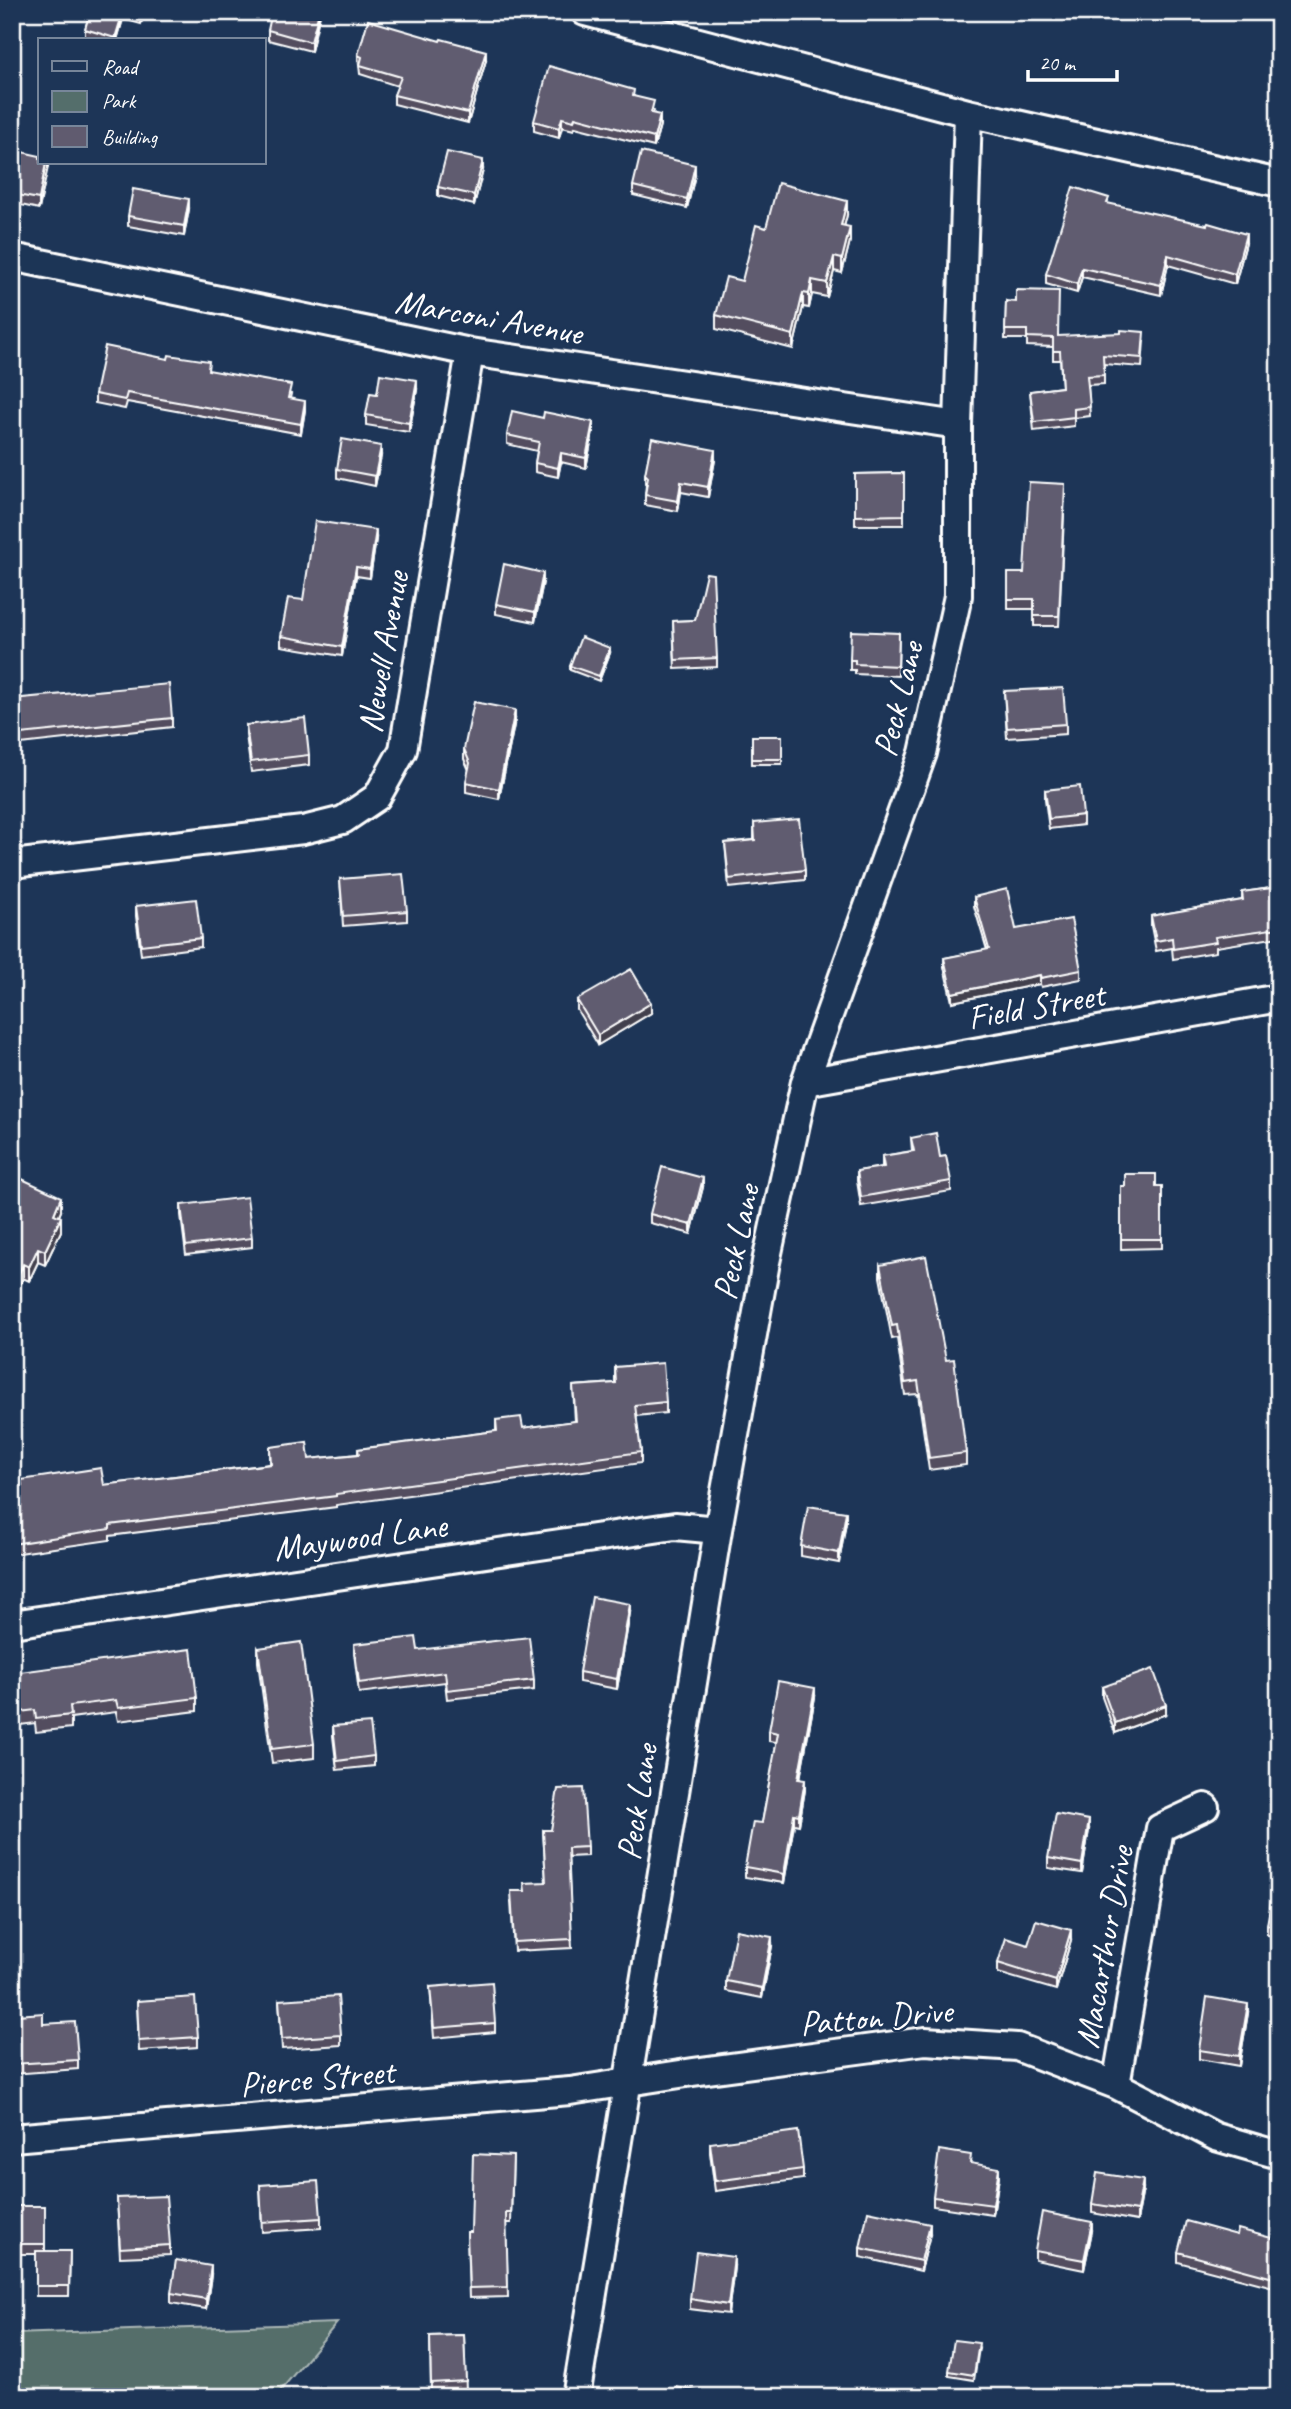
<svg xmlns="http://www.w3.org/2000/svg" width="1291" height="2409" font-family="Caveat,sans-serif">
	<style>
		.green { fill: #546e6b; stroke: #aab6b5; stroke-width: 2 }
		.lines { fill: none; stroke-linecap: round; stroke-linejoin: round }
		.minor-casing { stroke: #fff; stroke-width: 32 }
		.minor { stroke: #1d3557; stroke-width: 26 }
		.wall { fill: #534e5f; stroke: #fff; stroke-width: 2 }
		.shaded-wall { fill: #43404e; stroke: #fff; stroke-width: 2 }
		.building { fill: #605b6f; stroke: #fff; stroke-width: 2 }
		.labels { text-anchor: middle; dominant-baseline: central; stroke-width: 5; stroke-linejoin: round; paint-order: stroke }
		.street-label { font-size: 35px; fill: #fff; stroke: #1d3557 }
	</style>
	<rect width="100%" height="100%" fill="#1d3557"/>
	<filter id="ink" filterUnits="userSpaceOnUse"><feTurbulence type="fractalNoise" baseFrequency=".0143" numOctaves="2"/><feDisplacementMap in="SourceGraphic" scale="14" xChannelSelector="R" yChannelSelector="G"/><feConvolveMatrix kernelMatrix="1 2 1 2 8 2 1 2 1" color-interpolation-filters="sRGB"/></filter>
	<g filter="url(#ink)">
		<path class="green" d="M337,2323l-62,74h-263v-63z"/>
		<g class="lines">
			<g class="minor-casing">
				<path id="minor" d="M585,12l383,101 311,70
					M12,257l458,95 488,73
					M12,864l291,-34 40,-10 34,-23 26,-47 67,-398
					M805,1082l474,-84
					M12,1624l663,-98 43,4
					M1116,2085l44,-257 45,-21
					M12,2138l558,-47 123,-19 232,-31 92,6 99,38 100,52 63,18
					M576,2397l142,-867 48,-268 39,-180 118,-329 35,-157v-171l10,-312"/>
			</g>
			<use href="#minor" class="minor"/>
		</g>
		<path class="wall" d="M90,12h54l-3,12 -18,-5 -6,21h-26l-6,-1v-10z
			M320,12l-9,39 -43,-11v-10z
			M358,55l128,5 -18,63 -74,-19v-9l4,-9 -38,-12z
			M634,96l20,15 -1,3 7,11 -6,22 -79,-20 -1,3 -12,-3 -3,11 -25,-7v-10z
			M12,153l36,10 -9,46 -27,-6z
			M483,170l-9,35 -36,-9v-9z
			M695,175l-8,33 -54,-13v-9z
			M1109,204l137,39 -11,41 -67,-19 -7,30 -79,-18 -5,16 -31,-9v-10z
			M189,209l-5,27 -56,-10v-10z
			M847,215l-3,11 6,15 -8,32 -8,-2 -7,26 -15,-3 -3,14 -6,-1 -10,42 -77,-20v-14l26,-34 24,-53z
			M1006,301l52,35 86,5 -2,26 -38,-3v20l-16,1 2,31 -16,2v8l-40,5 -4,-40 32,-4 -2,-27h-7v-13l-26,-1v-7h-22z
			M209,371l82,23 -1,4 15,12 -4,24 -174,-32 -2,7 -30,-6v-9z
			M417,390l-8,42 -43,-7v-10z
			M593,432l-7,36 -25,-6 -3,15 -23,-5v-9l2,-12 -30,-7v-9z
			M381,456l-6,30 -38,-8v-9z
			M715,460l-7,37 -27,-5 -3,19 -33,-6v-10l1,-10 -1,-1v-10z
			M904,473v52h-49v-51z
			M1065,494l-6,132h-25v-17h-26v-36h16z
			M376,539l-6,39 -14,-2 -14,80 -61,-10v-10l22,-36z
			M543,582l-8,40 -39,-8v-10z
			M695,620l22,38v9l-42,2 -2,-48z
			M899,633l-1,43 -43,-2v-4h-5v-10z
			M610,653l-11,28 -29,-11v-4z
			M1004,691l62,33v10l-59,4z
			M12,699l160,19v9l-160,18z
			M515,720l-16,79 -33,-7v-10l3,-12 -5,-11v-10z
			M246,725l63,30v10l-58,7 -5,-37z
			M752,736h30v28h-30z
			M1045,790l38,25v10l-34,4 -4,-30z
			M754,823l51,47v10l-76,8 -4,-45 29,-3z
			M340,879l67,32v10l-64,5z
			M1279,887v50l-63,10v5l-43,7 -1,-11 -16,3 -5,-25v-10l91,-16v-8z
			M974,897l42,32 65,41v9l-40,8 -1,-3 -88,18 -8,-35v-9l43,-8 -13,-44z
			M136,906l65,32v9l-60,8 -5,-39z
			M577,1000l74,13 -53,32 -21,-35z
			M911,1138l29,19 11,24v10l-90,15 -4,-25v-10l25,-4v-11l30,-5z
			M1121,1186h41v62l-41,1z
			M703,1187l-12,47 -41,-11v-9z
			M12,1201l49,10 -2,5 2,15 -16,34 -7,-3 -9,19 -6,-3 -11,24z
			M181,1205l71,33v9l-66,8 -5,-40z
			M880,1265l66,95 20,93v12l-37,5 -11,-76 -13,1 -8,-57 -5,1 -12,-62z
			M615,1367l51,35v11l-30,3 5,36v11l-305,42v2l-226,29v4l-98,14v-68l9,-1v-5l83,5 166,-21v-17l39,12 49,-5v-5l138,-18v-11l27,8 52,-7 -2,-35 42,-3z
			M846,1522l-7,41 -38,-7v-10z
			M630,1613l-13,76 -38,-7v-10z
			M354,1644l64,6 116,30v10l-87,9 -2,-17 -86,11 -5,-40z
			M258,1648l56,96v14l-42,5 -14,-101z
			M12,1673l185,25v13l-79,10 -2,-9 -45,6v10l-35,4 -1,-9 -23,3z
			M1102,1687l64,27 -51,19 -13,-36z
			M815,1697l-15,82 5,11 -6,35 -5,-1 -10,59 -39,-6v-10l17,-44 15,-81 -8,-1v-10z
			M333,1726l41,30v10l-37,4 -4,-34z
			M543,1830l44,17v9l-19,1 4,91 -58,3 -3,-50 13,-10 22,-9z
			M1089,1830l-7,43 -34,-5v-10z
			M1279,1884v53l-12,-2v-10z
			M1071,1940l-15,50 -58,-17v-10l30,-18z
			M772,1946l-10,52 -36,-7v-10z
			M430,1987l65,36v9l-61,6z
			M279,2000l62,35v10l-59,4z
			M137,2001l61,36v10l-59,4z
			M1248,2013l-9,53 -40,-7v-9z
			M17,2015l61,45v9l-66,5v-47h5z
			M710,2143l93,26v10l-88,12 -5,-38z
			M513,2156l-2,67h-5l2,74 -39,1 -2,-66h4z
			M971,2164l28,13 -6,38 -60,-9v-9z
			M260,2185l61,33v10l-59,4z
			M1143,2189l-6,32 -45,-8v-9z
			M117,2198l53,47v10l-50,2z
			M12,2206h33v45h25l-1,45h-33v-42h-24z
			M1092,2231l-8,39 -49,-10v-9z
			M930,2234l-9,37 -61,-14v-9z
			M1237,2235l42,5 -2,48 -99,-26v-10z
			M734,2267l-6,47 -38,-5v-10z
			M211,2275l-5,34 -35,-6v-10z
			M464,2335l2,56 -35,1 -1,-56z
			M979,2348l-5,32 -25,-4v-5z"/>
		<path class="shaded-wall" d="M123,12v7l-6,21h-2z
			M142,12h2l-3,12v-10z
			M319,12h1v3l-9,36v-9z
			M486,51v9l-18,63v-10z
			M660,115v10l-6,22v-9z
			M562,118v9l-3,11v-10z
			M483,160v10l-9,35v-10z
			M46,163h2v4l-9,42v-10z
			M695,165v10l-8,33v-9z
			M189,199v10l-5,27v-10z
			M847,201v14l-6,24v-14z
			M850,227v14l-8,32v-14z
			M1246,234v9l-11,41v-10z
			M1168,255v10l-7,30v-10z
			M834,257v14l-7,26v-14z
			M1082,268v9l-5,16v-9z
			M812,280v14l-3,14v-14z
			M803,293v14l-10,42v-14z
			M417,380v10l-8,42v-9z
			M305,401v9l-4,24v-10z
			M593,422v10l-7,36v-10z
			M381,446v10l-6,30v-10z
			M715,450v10l-7,37v-10z
			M561,453v9l-3,15v-9z
			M681,482v10l-3,19v-10z
			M376,530v9l-6,39v-9z
			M356,567v9l-14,80v-9z
			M543,573v9l-8,40v-10z
			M610,648v5l-11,28v-5z
			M515,710v10l-16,79v-10z
			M1040,975v9l-88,18v-9z
			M651,1003v10l-53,32v-10z
			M703,1178v9l-12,47v-9z
			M61,1197v14l-7,17v-14z
			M61,1217v14l-16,34v-14z
			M38,1248v14l-9,19v-14z
			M23,1264v14l-11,24v-14z
			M846,1512v10l-7,41v-10z
			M630,1604v9l-13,76v-10z
			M815,1688v9l-17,92v-10z
			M1166,1705v9l-51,19v-10z
			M805,1780v10l-6,35v-10z
			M794,1814v10l-10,59v-9z
			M1089,1820v10l-7,43v-9z
			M1071,1930v10l-15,50v-9z
			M772,1937v9l-10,52v-10z
			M1248,2004v9l-9,53v-10z
			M999,2168v9l-6,38v-10z
			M1143,2180v9l-6,32v-10z
			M1092,2222v9l-8,39v-10z
			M930,2224v10l-9,37v-10z
			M734,2257v10l-6,47v-9z
			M211,2266v9l-5,34v-10z"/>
		<path class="building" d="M90,12h33l-8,26 -30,-9z
			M272,12h47l-8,30 -43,-12z
			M368,20l72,21 1,-2 45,12 -18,62 -74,-18 7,-18 -41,-12 2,-8 -4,-2z
			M549,66l85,24 -1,6 21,5 -3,12 9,2 -6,23 -79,-21 -1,4 -12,-3 -3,10 -25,-7z
			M13,150l27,6v7h6l-7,36 -27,-5z
			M447,152l36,8 -9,35 -36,-8z
			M641,152l54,13 -8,34 -54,-13z
			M778,183l69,18 -6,24 9,2 -8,32 -8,-2 -7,26 -15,-3 -3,14 -6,-1 -10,42 -77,-20 10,-38 16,4 14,-56 10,3z
			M1073,187l36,11 -2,5 100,22 1,-2 38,11 -11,40 -67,-19 -7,30 -79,-17 -5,16 -31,-10z
			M133,189l56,10 -5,27 -56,-10z
			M1016,290l43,1 -1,45 63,-3v-3l23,2 -2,26 -39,-3 1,20 -17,1 3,31 -16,2v8l-40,5 -4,-31 32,-4 -2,-36h-7v-13l-26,-1v-7h-22l1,-29 10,1z
			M105,346l63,13 1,-4 40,6 -1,9 83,15 -3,13 17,3 -4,23 -174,-31 -2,7 -30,-6z
			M380,374l37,6 -8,43 -43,-8 4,-22 7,1z
			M512,411l31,7 1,-6 49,10 -7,36 -25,-5 -3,15 -23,-5 4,-21 -32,-7z
			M652,438l63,12 -7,37 -27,-5 -3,19 -33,-6 3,-18 -3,-3z
			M342,439l39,7 -6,30 -38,-7z
			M904,473v42l-49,1v-42z
			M1029,482l36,2 -6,132h-25v-17h-26v-26h16z
			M315,521l61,9 -6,39 -14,-2 -14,80 -61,-11 7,-38 15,2z
			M504,564l39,9 -8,39 -39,-8z
			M706,573l7,1 4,84 -42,2 -2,-39 22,-1z
			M851,631l48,2 -1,33 -43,-2v-4h-5z
			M581,637l29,11 -11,28 -29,-10z
			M169,684l3,34 -160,17v-36z
			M1063,688l3,36 -59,4 -3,-37z
			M474,702l41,8 -16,79 -33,-7 4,-19 -6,-14z
			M305,718l4,37 -58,7 -5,-37z
			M752,736h30v23h-30z
			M1080,786l3,29 -34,4 -4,-29z
			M799,819l6,51 -76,9 -4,-36 30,-3 -1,-17z
			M403,874l4,37 -64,5 -3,-37z
			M1279,887v41l-64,9 1,5 -43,7 -1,-11 -16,3 -5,-25 92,-16 -1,-8z
			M1007,889l9,40 55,-10 10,51 -40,8 -1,-3 -88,18 -8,-35 45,-9 -15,-52z
			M196,899l5,39 -60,7 -5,-39z
			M631,969l20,34 -53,32 -21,-35z
			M936,1133l4,24 6,-1 5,25 -90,16 -4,-26 27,-4 -2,-11 32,-5 -3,-13z
			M662,1167l41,11 -12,47 -41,-11z
			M1125,1174h31v12h6v53h-41v-53h4z
			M22,1179l39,18 -7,17 7,3 -16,34 -7,-3 -9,19 -6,-3 -11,24v-87z
			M247,1197l5,41 -66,8 -5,-41z
			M926,1256l20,104 8,-1 12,94 -37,5 -11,-77 -13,2 -8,-58 -5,1 -12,-61z
			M663,1363l3,39 -31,3 6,47 -305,42v2l-226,29v4l-98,15v-58l10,-1 -1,-5 80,-12 3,17 167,-21 -1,-17 37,-5 2,17 50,-5 -1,-5 139,-18 -1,-11 25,-3 2,11 53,-7 -3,-35 43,-3 -1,-16z
			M808,1506l38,6 -7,41 -38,-7z
			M592,1597l38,7 -13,75 -38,-7z
			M416,1637l2,13 111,-13 5,43 -87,10 -2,-18 -86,11 -5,-39z
			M301,1642l13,102 -42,5 -14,-101z
			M191,1649l6,49 -79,10 -2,-8 -46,6 1,9 -35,4 -1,-9 -23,3v-40z
			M1153,1669l13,36 -51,18 -13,-36z
			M778,1681l37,7 -17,91 7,1 -6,35 -5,-1 -10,60 -39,-7 8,-45 9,1 16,-90 -9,-2z
			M370,1723l4,33 -37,5 -4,-35z
			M583,1788l4,59 -19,1 4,91 -58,3 -3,-51h14l-1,-8 22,-1 -3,-52h8l7,-41z
			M1056,1814l33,6 -7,44 -34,-6z
			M1274,1884h5v43l-12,-2z
			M1036,1920l35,10 -15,51 -58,-18 8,-25 22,7z
			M736,1930l36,7 -10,51 -36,-7z
			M492,1982l3,41 -61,5 -4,-41z
			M338,1996l3,39 -59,4 -3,-39z
			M195,1997l3,40 -59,4 -2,-40z
			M1207,1997l41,7 -9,52 -40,-6z
			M43,2013v11l32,-2 3,38 -66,4v-37h5v-12z
			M798,2131l5,38 -88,12 -5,-38z
			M939,2150l32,5 -1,8 29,5 -6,37 -60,-8z
			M473,2154l40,2 -2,57h-5l2,74 -39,1 -2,-56h4z
			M1097,2173l46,7 -6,31 -45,-7z
			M318,2181l3,37 -59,4 -2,-37z
			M166,2196l4,49 -50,3 -3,-50z
			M12,2206h33v38h-33z
			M868,2211l62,13 -9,37 -61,-13z
			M1042,2212l50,10 -8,38 -49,-9z
			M1186,2221l51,14 1,-6 41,11v33l-2,6 -99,-27z
			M36,2251h34l-1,35h-33z
			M696,2252l38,5 -6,48 -38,-6z
			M176,2260l35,6 -5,33 -35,-6z
			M464,2335l2,46 -35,2 -1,-47z
			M954,2340l25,3 -5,32 -25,-4z
			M675,2387l40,7 -1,3h-41z
			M400,2391h26v6h-26z"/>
	</g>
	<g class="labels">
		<g class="street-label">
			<text transform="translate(489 317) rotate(10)">Marconi Avenue</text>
			<text transform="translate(383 652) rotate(-80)">Newell Avenue</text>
			<text transform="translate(898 699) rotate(-76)">Peck Lane</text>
			<text transform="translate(1036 1006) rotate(-10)">Field Street</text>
			<text transform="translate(736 1242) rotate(-78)">Peck Lane</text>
			<text transform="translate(360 1537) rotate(-8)">Maywood Lane</text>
			<text transform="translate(637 1802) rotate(-81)">Peck Lane</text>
			<text transform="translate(1104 1947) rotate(-80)">Macarthur Drive</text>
			<text transform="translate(876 2017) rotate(-5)">Patton Drive</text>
			<text transform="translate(317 2078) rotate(-5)">Pierce Street</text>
		</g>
	</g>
	<rect width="1291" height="2409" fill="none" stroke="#1d3557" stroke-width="42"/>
	<rect x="21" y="21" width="1249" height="2367" fill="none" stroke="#fff" stroke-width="2.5" filter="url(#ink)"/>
	<rect x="38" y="38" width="228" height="126" fill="#1d3557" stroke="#77869a" stroke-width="2"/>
	<rect x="52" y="61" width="35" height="10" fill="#1d3557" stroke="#77869a" stroke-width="2"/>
	<text x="102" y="74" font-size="21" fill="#ffffff">Road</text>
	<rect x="52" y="91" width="35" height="21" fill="#546e6b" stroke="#77869a" stroke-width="2"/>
	<text x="102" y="108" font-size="21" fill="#ffffff">Park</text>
	<rect x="52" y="126" width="35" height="21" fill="#605b6f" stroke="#77869a" stroke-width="2"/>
	<text x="102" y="144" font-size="21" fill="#ffffff">Building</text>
	<path d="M1028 70v10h89v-10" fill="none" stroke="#ffffff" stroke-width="3.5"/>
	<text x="1039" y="70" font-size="21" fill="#ffffff" stroke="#1d3557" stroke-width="5" paint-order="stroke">20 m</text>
</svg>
